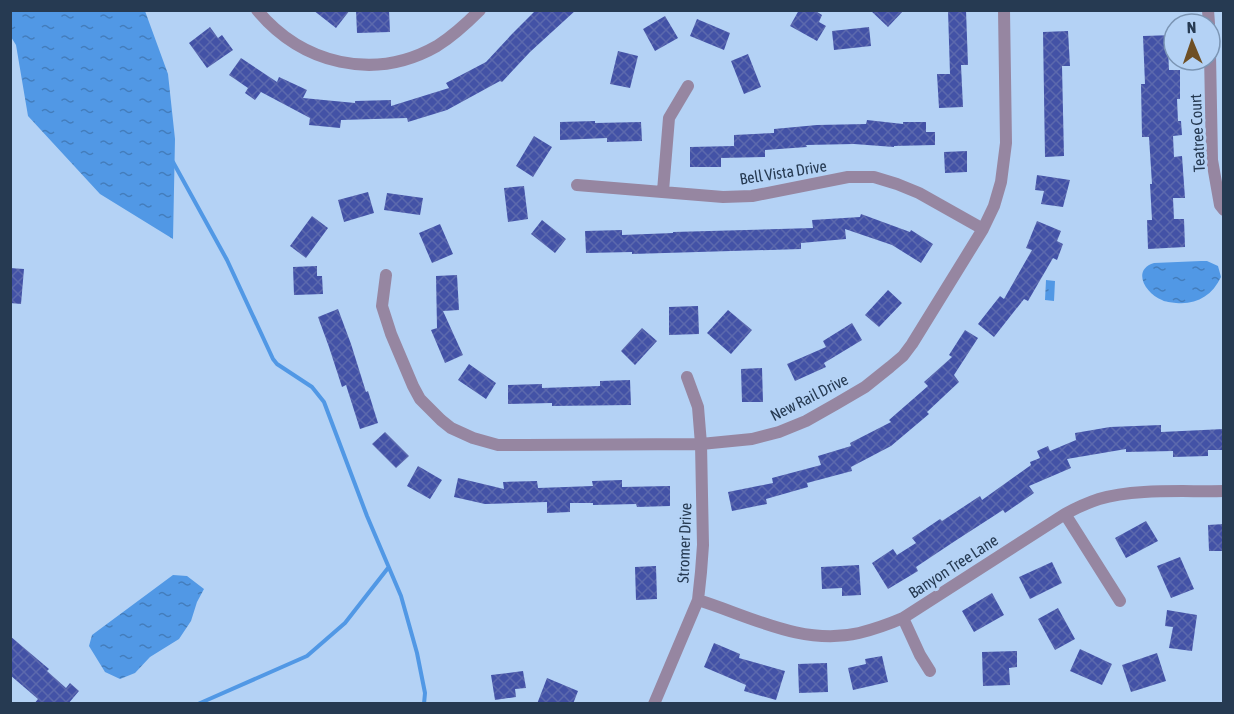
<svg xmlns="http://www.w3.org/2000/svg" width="1234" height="714" font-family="'Asap Condensed',sans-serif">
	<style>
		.water { fill: url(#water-ripples) }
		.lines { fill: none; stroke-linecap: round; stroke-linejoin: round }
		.stream { stroke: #5198e5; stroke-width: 4 }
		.building { fill: url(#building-cross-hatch) }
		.minor { stroke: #9686a1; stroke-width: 12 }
		.labels { text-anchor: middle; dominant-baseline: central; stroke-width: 6; stroke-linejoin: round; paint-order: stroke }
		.street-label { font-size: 16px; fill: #263a52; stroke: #b4d2f5 }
	</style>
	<defs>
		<pattern id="water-ripples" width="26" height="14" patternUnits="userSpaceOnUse" patternTransform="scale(1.5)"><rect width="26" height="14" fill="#5198e5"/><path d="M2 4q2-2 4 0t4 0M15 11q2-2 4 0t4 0" fill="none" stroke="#437dbc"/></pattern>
		<pattern id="building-cross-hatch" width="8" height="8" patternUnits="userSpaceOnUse" patternTransform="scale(1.5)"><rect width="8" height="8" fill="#4352a6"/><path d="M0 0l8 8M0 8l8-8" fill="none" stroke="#5c69ad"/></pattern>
	</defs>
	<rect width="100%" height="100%" fill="#b4d2f5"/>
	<path class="water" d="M10,11h135l23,63 7,65 -2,100 -73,-45 -72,-78 -12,-71 -5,-8z
		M1201,261h6l11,5 3,11c-9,19 -25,28 -45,26 -5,-1 -11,-1 -14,-3 -16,-6 -31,-30 -8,-37z
		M1046,280l9,1 -1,20 -9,-1z
		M173,575l14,1 17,13 -7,13 -6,19 -12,18 -29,18 -15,16 -15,6 -15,-7 -16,-26 3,-11z"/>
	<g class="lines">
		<path class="stream" d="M173,162l54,98 46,99 4,5 35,23 12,15 43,114 34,80 16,57 8,40 -1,11
			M198,704l109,-48 38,-33 43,-55"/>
	</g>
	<path class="building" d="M313,10h37l-14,18z
		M356,10h33l1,22 -33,1z
		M536,10h40l-46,42 -28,30 -2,-1 -53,29 -39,12 -1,-4 -66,2 -1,8 -31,-3 1,-7 -49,-26 -6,8 -10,-7 3,-5 -19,-13 12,-17 36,24 2,-5 28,13 -4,8 52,5v-2l36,-1v6l58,-18 -3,-5 40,-21 26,-28z
		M799,10h15l8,5 -3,7 7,4 -9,15 -27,-15z
		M870,10h34l-16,17z
		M948,10h18l2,55h-7l2,42 -24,1 -2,-34h13z
		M665,16l13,22 -23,13 -12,-22z
		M697,19l33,14 -6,17 -34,-14z
		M210,27l8,11 4,-3 11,15 -26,18 -18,-25z
		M869,27l2,19 -37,4 -2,-19z
		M1068,31l2,35h-8l2,90 -19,1 -2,-125z
		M1174,35v14h-6l1,21h11v29h-3l1,22h3l1,14 -9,1 1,21 8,-1 3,42h-12l1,21h10l1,28 -37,2 -1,-29h5l-2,-36h2l-3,-47h-7l-1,-53h4l-2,-48z
		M618,51l20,5 -8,32 -20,-4z
		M748,54l13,33 -17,7 -13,-33z
		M867,120l36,4v-2h23v10h9v13l-41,1v1l-40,-3 -48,1 1,2 -42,3v7l-44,1v9h-31v-20l44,-1v-11l40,-2v-4l43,-4 49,-1z
		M595,121v2l46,-1 1,19 -35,1v-4l-47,2v-18z
		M534,136l18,11 -19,30 -17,-11z
		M967,151v21l-22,1 -1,-21z
		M1037,175l33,5 -7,27 -22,-3 3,-13 -9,-1z
		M524,186l4,33 -20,3 -4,-34z
		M368,192l6,21 -30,9 -6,-22z
		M387,193l36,5 -3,17 -36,-5z
		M861,214l49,18 1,-2 22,14 -12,19 -29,-18 -47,-16 1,10 -45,4v6l-169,5v-2l-46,1 -1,-22 37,-1v5l51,-2v-1l140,-4 -1,-8 48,-3z
		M312,216l16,12 -22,30 -16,-12z
		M542,220l24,19 -11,14 -24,-19z
		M1037,221l24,10 -4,10 6,3 -6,16 -4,-2 -25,43 -4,-2 -30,38 -16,-13 22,-28 4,3 28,-49 -6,-2z
		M440,224l13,30 -21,9 -13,-30z
		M317,266v10h5l1,18 -29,1 -1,-28z
		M10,268l14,1 -3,35 -11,-1z
		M457,275l2,35 -16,1 20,44 -18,8 -14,-33 6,-2 -1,-52z
		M888,290l14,13 -23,24 -14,-12z
		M698,306l1,28 -30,1v-28z
		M338,309l13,35 15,48 2,-1 10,32 -18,6 -14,-44 -4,2 -13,-40 -11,-30z
		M728,310l24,20 -21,24 -24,-21z
		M852,323l10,17 -38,23 2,4 -31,14 -8,-17 39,-17 -3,-6z
		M642,328l15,13 -22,24 -14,-14z
		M965,330l13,8 -24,37 5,7 -32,30 2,2 -38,32 -40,21 1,4 -45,12 1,4 -42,12 1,5 -35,7 -4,-19 45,-9 -1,-5 49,-13 -3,-9 33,-10 -1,-3 41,-21 -2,-2 39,-34 -4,-4 28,-25 -3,-2z
		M469,364l27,19 -10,16 -28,-19z
		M762,368l1,34h-21l-1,-33z
		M630,380l1,25 -79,1v-3l-44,1v-19l34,-1v4l58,-2v-5z
		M1161,425v7l63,-3v21h-16v6l-35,1v-6l-47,1v-3l-59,10 4,9 -42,18 5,7 -29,20 -2,-3 -48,31 -39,26 2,4 -30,18 -16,-26 21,-14 4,6 19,-12 -4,-5 28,-19 2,2 38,-25 2,4 49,-35 -1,-3 10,-4 -3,-7 11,-5 2,5 26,-11 -1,-7 35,-6z
		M385,432l24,24 -13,12 -24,-24z
		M418,466l24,14 -12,19 -23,-13z
		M458,478l46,11 -1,-7 34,-1 1,7 55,-2 -1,-5 30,-1v7l48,-1v20l-33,1 -1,-3 -43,1v-2h-23v9l-23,1v-11l-62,2 -31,-7z
		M1146,521l12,20 -32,17 -11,-20z
		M1224,524v27h-15l-1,-26z
		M1180,557l14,32 -23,9 -14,-32z
		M1052,562l10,21 -32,16 -11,-22z
		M859,565l2,30 -19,1v-8l-20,1 -1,-22z
		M656,566l1,33 -21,1 -1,-33z
		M992,593l12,22 -30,17 -12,-21z
		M1058,608l17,31 -20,11 -17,-31z
		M1167,610l30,5 -5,36 -23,-3 4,-21 -8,-1z
		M10,636l39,33 -2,2 19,17 4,-5 9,8 -11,13h-34l4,-5 -28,-24z
		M714,643l26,11 -1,4 46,13 -9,29 -32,-9 2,-6 -42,-18z
		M1080,649l32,15 -10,21 -32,-14z
		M1017,651v16l-8,1 1,17 -27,1 -1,-34z
		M1157,653l9,28 -35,11 -9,-27z
		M882,656l6,26 -35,8 -5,-22 18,-4 -1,-5z
		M827,663l1,29 -29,1 -1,-29z
		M523,671l3,17 -11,1 1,8 -21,3 -4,-25z
		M547,678l31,13 -5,13h-36z"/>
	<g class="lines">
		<path class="minor" d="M257,10c45,54 117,72 180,36 16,-10 30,-23 43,-36
			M1208,10l1,14
			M1210,54l2,106 8,45 4,5
			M577,185l146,12 29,-1 96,-19h26l23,7 22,9 64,36
			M663,191l6,-73 19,-32
			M386,275l-4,31 9,28 22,52 7,13 21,21 10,8 22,10 25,7h28l175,-1 51,-5 27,-7 27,-11 30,-17 29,-17 25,-20 13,-11 9,-12 71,-115 11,-23 7,-24 5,-39 -2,-133
			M1065,514l55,87
			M698,600c52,16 104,46 161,33 16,-4 30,-9 44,-15l162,-104c11,-6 22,-11 34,-15 35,-11 87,-7 125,-8
			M903,618l17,37 10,16
			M654,704l44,-104 3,-28 2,-27 -2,-101 -3,-37 -11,-30"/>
	</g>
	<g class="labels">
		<g class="street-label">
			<text transform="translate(1197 133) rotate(-93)">Teatree Court</text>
			<text transform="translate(783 172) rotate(-9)">Bell Vista Drive</text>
			<text transform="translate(809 397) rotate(-27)">New Rail Drive</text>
			<text transform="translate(684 543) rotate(-88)">Stromer Drive</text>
			<text transform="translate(953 566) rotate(-33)">Banyon Tree Lane</text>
		</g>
	</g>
	<rect width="1234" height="714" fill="none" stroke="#263a52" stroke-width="24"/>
	<g transform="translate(1192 42) rotate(358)"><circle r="28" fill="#b4d2f5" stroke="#7b95b4" stroke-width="1.5"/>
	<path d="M0-4.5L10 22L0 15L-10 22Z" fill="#6e4f24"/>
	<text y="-9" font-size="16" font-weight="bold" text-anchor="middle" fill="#263a52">N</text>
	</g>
</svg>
